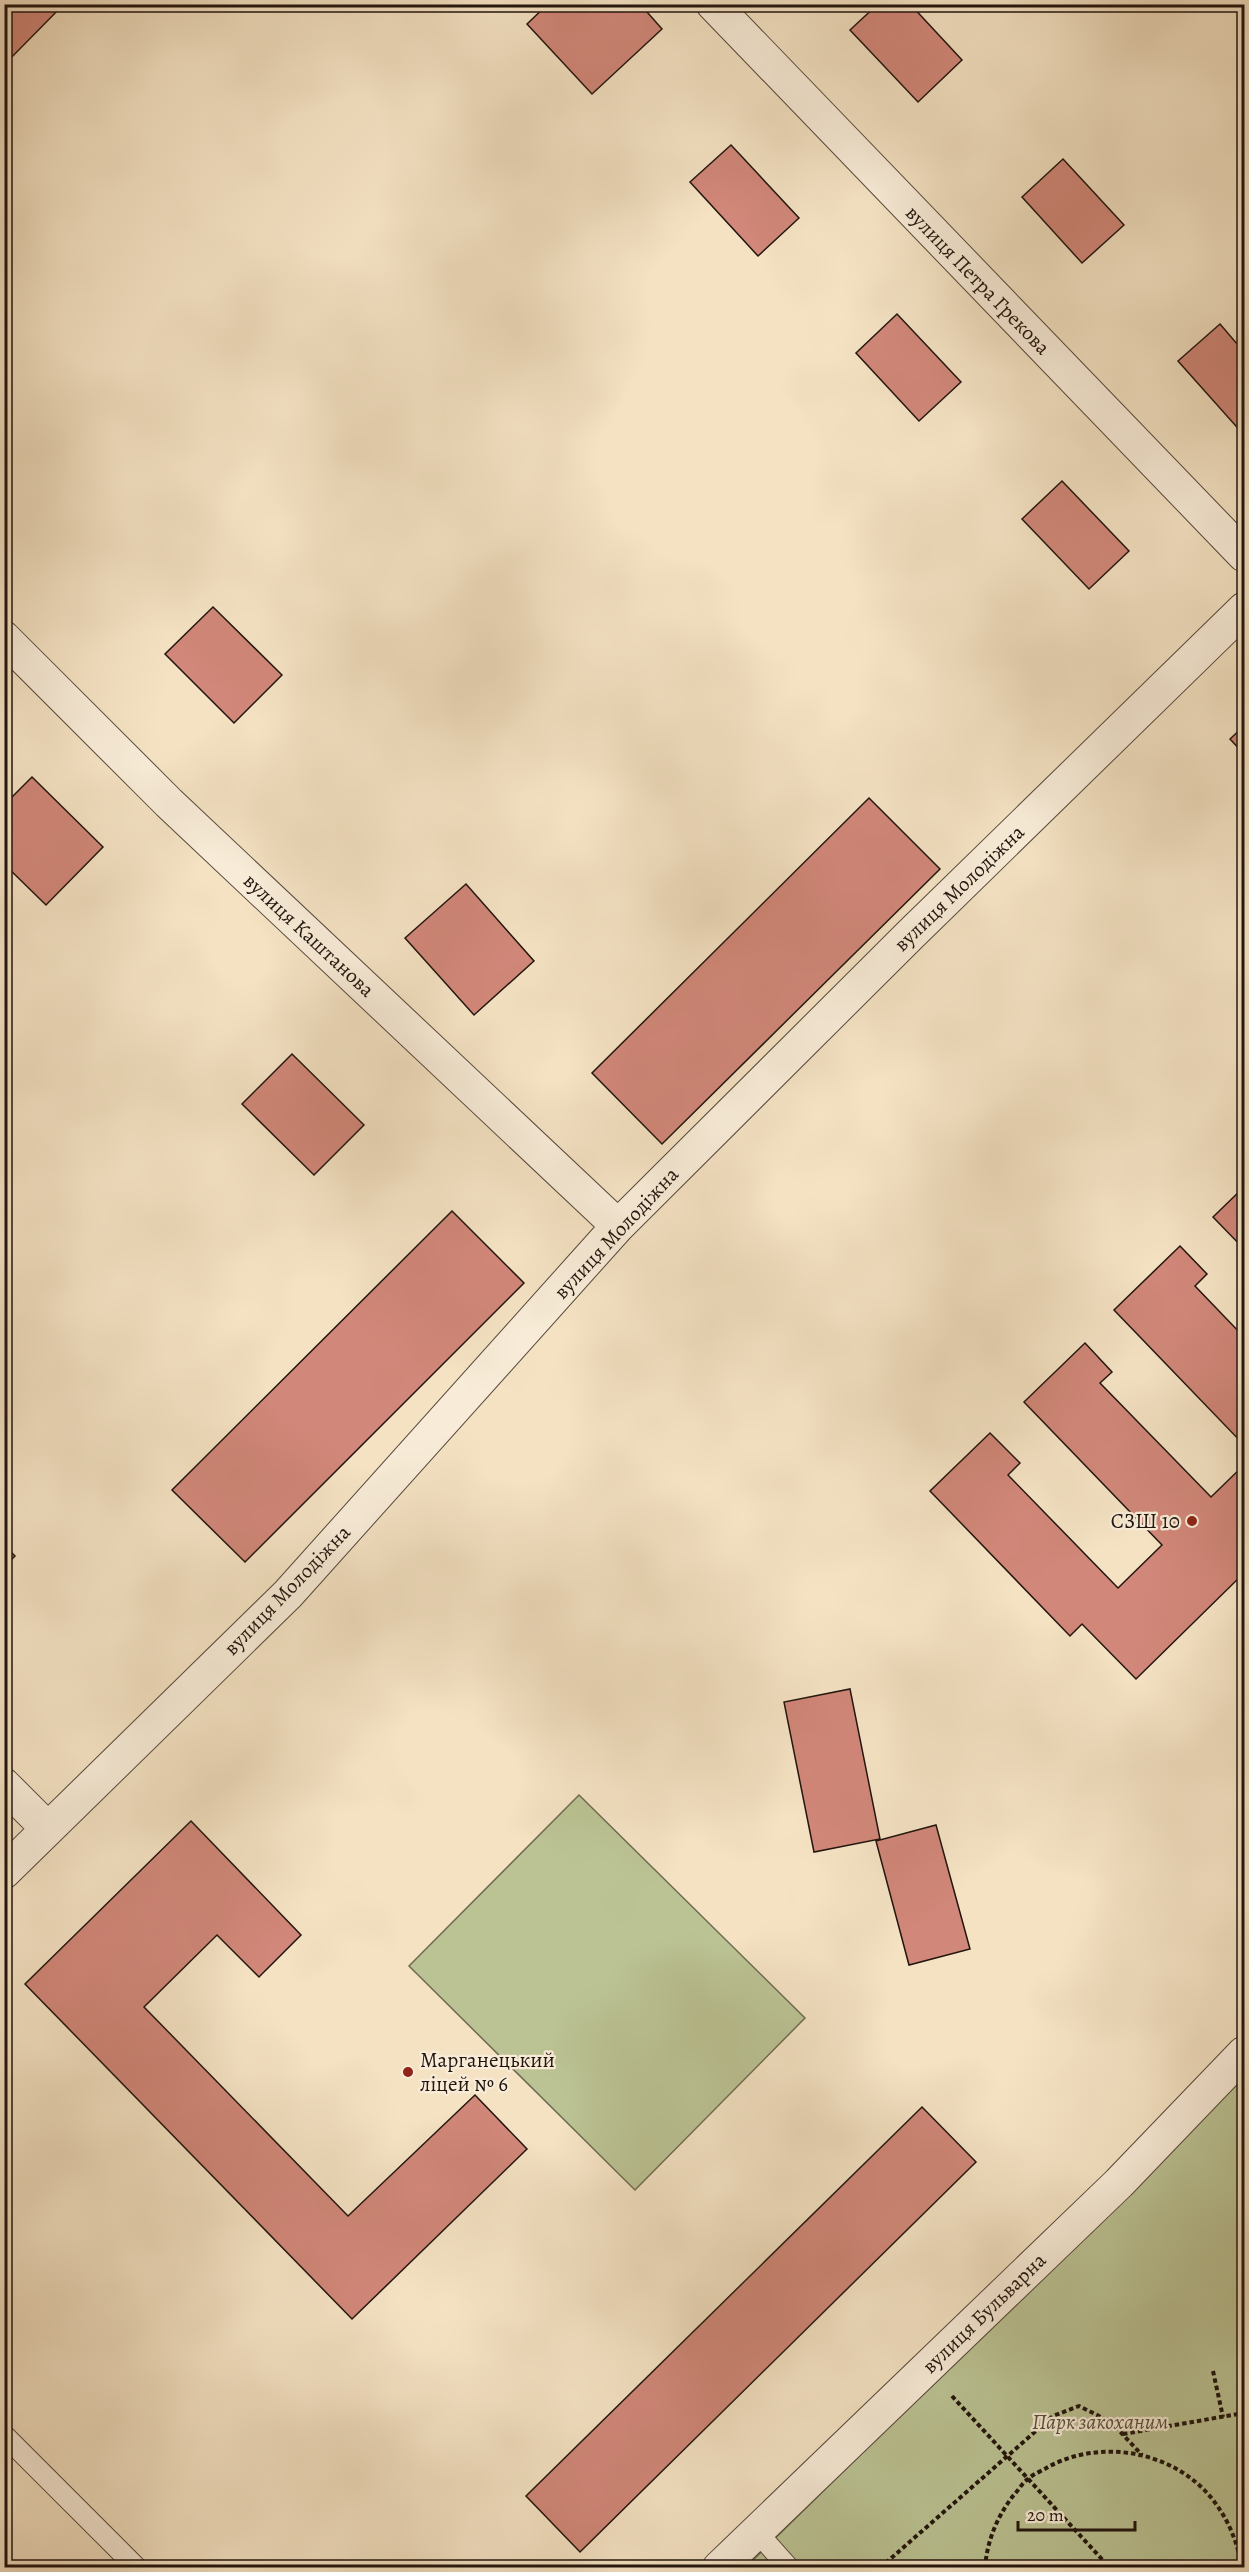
<svg xmlns="http://www.w3.org/2000/svg" width="1249" height="2572" font-family="Alegreya,serif">
	<style>
		.green { fill: #bbc394; stroke: #6e6c51; stroke-width: 1.5 }
		.building { fill: #d18779; stroke: #21150e; stroke-width: 1.5 }
		.lines { fill: none; stroke-linecap: round; stroke-linejoin: round }
		.lane-casing { stroke: #56483b; stroke-width: 22 }
		.street-casing { stroke: #56483b; stroke-width: 35 }
		.path { stroke: #21150e; stroke-width: 4; stroke-dasharray: 4.5 3; stroke-linecap: butt }
		.lane { stroke: #f8ecd8; stroke-width: 20 }
		.street { stroke: #f8ecd8; stroke-width: 33 }
		.poi-dot { fill: #8f2418; stroke: #f8ecd8; stroke-width: 2 }
		.labels { text-anchor: middle; dominant-baseline: central; stroke-width: 4.5; stroke-linejoin: round; paint-order: stroke }
		.street-label { font-size: 21px; fill: #21150e; stroke: #f8ecd8 }
		.poi-label { font-size: 21px; fill: #21150e; stroke: #f8ecd8; text-anchor: end }
		.park-label { font-size: 21px; font-style: italic; fill: #57523d; stroke: #f8ecd8 }
	</style>
	<rect width="100%" height="100%" fill="#f4e2c3"/>
	<filter id="stains"><feTurbulence type="fractalNoise" baseFrequency=".00333" numOctaves="4"/><feColorMatrix values="0 0 0 0 .2 0 0 0 0 .09 0 0 0 0 .02 0 0 0 .5 -.17"/></filter>
	<radialGradient id="worn" r=".72"><stop offset=".6" stop-color="#630" stop-opacity="0"/><stop offset="1" stop-color="#630" stop-opacity=".3"/></radialGradient>
	<path class="green" d="M579,1795l226,223 -170,172 -226,-224z
		M1244,2077v490h-498z"/>
	<path class="building" d="M4,4h60l-60,61z
		M548,4h92l22,25 -70,65 -65,-70z
		M878,4h32l52,56 -44,42 -68,-72z
		M731,145l68,73 -41,38 -68,-74z
		M1063,159l61,66 -42,38 -60,-66z
		M897,314l64,68 -42,39 -63,-68z
		M1220,324l24,28v81l-1,1 -65,-73z
		M1062,481l67,70 -40,38 -67,-70z
		M213,607l69,68 -48,48 -69,-69z
		M1244,726v28l-14,-15z
		M32,777l71,70 -57,58 -42,-41v-59z
		M869,798l71,71 -278,275 -70,-71z
		M466,884l68,77 -60,54 -69,-77z
		M292,1054l72,71 -50,50 -72,-71z
		M1244,1187v62l-31,-32z
		M452,1211l72,72 -279,279 -73,-72z
		M1180,1246l27,28 -12,12 49,51v108l-130,-135z
		M1085,1343l27,29 -12,11 111,114 33,-32v108l-108,106 -54,-55 -12,12 -140,-145 60,-58 30,30 -12,12 110,113 44,-43 -138,-143z
		M4,1545l11,11 -11,11z
		M850,1689l30,150 -66,13 -30,-150z
		M191,1821l110,114 -42,42 -42,-42 -73,72 204,209 127,-121 52,54 -175,170 -327,-335z
		M936,1825l34,124 -61,16 -33,-124z
		M922,2107l54,55 -396,390 -54,-56z"/>
	<g class="lines">
		<g class="lane-casing">
			<path id="lane" d="M4,2435l133,133
				M757,2532l32,36"/>
		</g>
		<g class="street-casing">
			<path id="street" d="M713,4l531,551
				M4,638l165,165 449,423
				M4,1785l44,44
				M4,1872l284,-278 330,-368 291,-290 335,-327
				M719,2568l400,-385 125,-130"/>
		</g>
		<path class="path" d="M1213,2371l10,46
			M952,2396l158,172
			M1123,2434l121,-21
			M880,2568l173,-152 26,-10 32,16 31,33
			M985,2568c2,-27 12,-51 28,-72 5,-5 9,-13 15,-17 5,-5 14,-8 20,-12 55,-30 131,-15 168,37 14,19 22,41 26,64"/>
		<use href="#lane" class="lane"/>
		<use href="#street" class="street"/>
	</g>
	<g class="poi-dot">
		<circle cx="1192" cy="1521" r="6"/>
		<circle cx="408" cy="2072" r="6"/>
	</g>
	<g class="labels">
		<g class="street-label">
			<text transform="translate(978 280) rotate(46)">вулиця Петра Грекова</text>
			<text transform="translate(959 888) rotate(-44)">вулиця Молодіжна</text>
			<text transform="translate(309 935) rotate(43)">вулиця Каштанова</text>
			<text transform="translate(616 1233) rotate(-47)">вулиця Молодіжна</text>
			<text transform="translate(287 1590) rotate(-46)">вулиця Молодіжна</text>
			<text transform="translate(984 2313) rotate(-44)">вулиця Бульварна</text>
		</g>
		<g class="poi-label">
			<text x="1180" y="1521">СЗШ 10</text>
			<text x="420" y="2060" text-anchor="start">Марганецький<tspan x="420" dy="24">ліцей № 6</tspan></text>
		</g>
		<g class="park-label">
			<text x="1100" y="2422">Парк закоханим</text>
		</g>
	</g>
	<rect width="1249" height="2572" fill="none" stroke="#f4e2c3" stroke-width="24"/>
	<rect x="6" y="6" width="1237" height="2560" fill="none" stroke="#21150e" stroke-width="3"/>
	<rect x="12" y="12" width="1225" height="2548" fill="none" stroke="#21150e" stroke-width="1.5"/>
	<path d="M1018 2521v9h117v-9" fill="none" stroke="#21150e" stroke-width="3"/>
	<text x="1027" y="2521" font-size="18" fill="#21150e" stroke="#f8ecd8" stroke-width="4.5" paint-order="stroke">20 m</text>
	<rect width="100%" height="100%" filter="url(#stains)"/>
	<rect width="100%" height="100%" fill="url(#worn)"/>
</svg>
